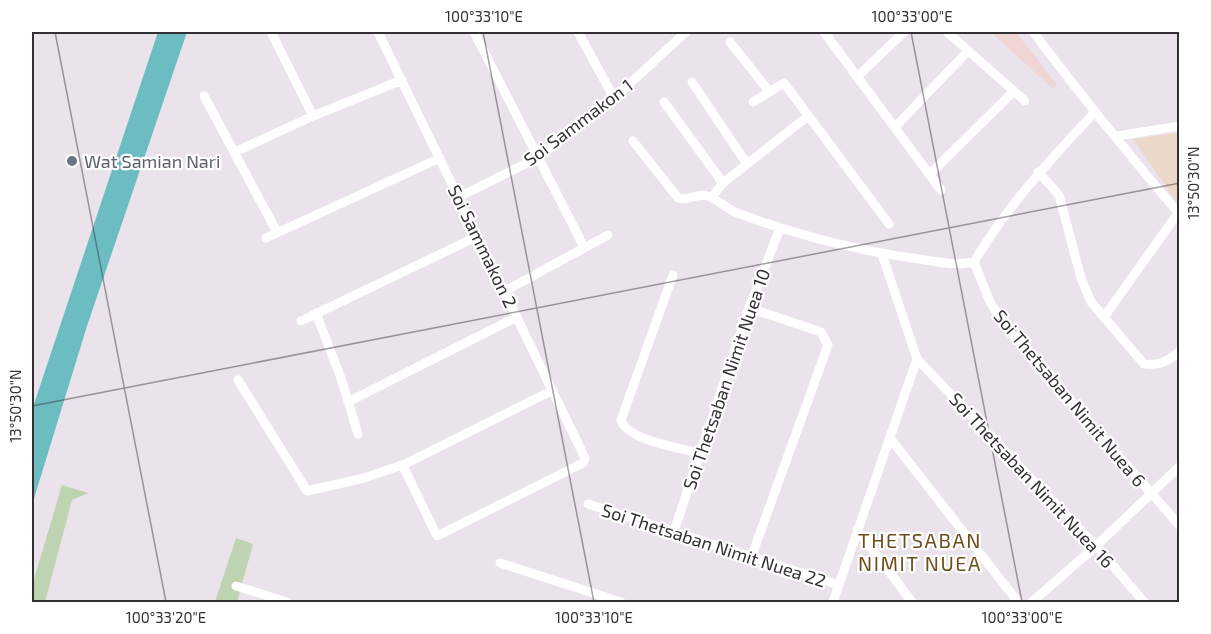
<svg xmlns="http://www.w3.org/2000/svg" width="1211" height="634" font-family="'Exo 2',sans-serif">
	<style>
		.commercial { fill: #efd5d3 }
		.education { fill: #ebd8c8 }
		.green { fill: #bdd3b1 }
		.water { fill: #6bbdc2 }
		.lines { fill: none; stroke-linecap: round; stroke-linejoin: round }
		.minor { stroke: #fff; stroke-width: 9 }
		.ticks { fill: none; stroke: #333034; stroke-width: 1.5; stroke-opacity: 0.45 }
		.worship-dot { fill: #6b7280; stroke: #fff; stroke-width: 2 }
		.labels { text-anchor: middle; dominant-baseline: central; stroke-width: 4.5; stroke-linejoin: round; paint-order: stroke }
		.street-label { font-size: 18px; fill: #333034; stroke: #fff }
		.worship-label { font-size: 18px; fill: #5b616d; stroke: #fff; text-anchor: start }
		.neighbourhood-label { font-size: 20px; letter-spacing: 1.5px; fill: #6d4e19; stroke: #fff }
		.neatline { fill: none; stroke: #333034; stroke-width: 2 }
		.ticks-label { font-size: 15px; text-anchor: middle; fill: #333034 }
	</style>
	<rect width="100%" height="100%" fill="#eae3eb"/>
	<path class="commercial" d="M991,32h25l41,53 -4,4z"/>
	<path class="education" d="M1179,133h1l-1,72 -46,-66z"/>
	<path class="green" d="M62,485l26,8 -16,7 -27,102h-13v-16z
		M236,538l17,6 -16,58h-22z"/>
	<path class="water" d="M158,32h29l-100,294 -55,179v-95z"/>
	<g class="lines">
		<path class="minor" d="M271,32l42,84
			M378,32l207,426 -2,5 -146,73 -33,-68 1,-4
			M474,32l110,215
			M578,32l36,66
			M824,32l117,158
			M947,32l78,69
			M1033,32c47,62 96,123 147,183
			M730,42l39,49
			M857,77l47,-45
			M692,82l55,82
			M204,96l73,136
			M664,102l59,81
			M753,102l31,-19 105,141
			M895,127l73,-76
			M1117,136l63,-10
			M633,141l45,57c10,4 19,-6 30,-2 10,3 19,14 32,18 57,21 119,37 179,45 19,3 36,7 55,3 34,-57 75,-101 120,-149
			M235,152l78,-36 89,-36
			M1038,172l21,23 22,83 10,24 53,62c16,2 24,-3 36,-13
			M930,174l84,-83
			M459,197l78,-39 77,-60 72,-66
			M712,197l11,-14 85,-67
			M266,238l174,-80
			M974,262l16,40 16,25 174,199
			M673,275l-52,145c5,20 59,28 78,33
			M505,291l103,-56
			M749,308l72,24 7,13 -77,213
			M316,313l26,68 16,53
			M1104,317l74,-104
			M301,321l177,-85
			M917,359l179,187 48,56
			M238,380l69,111 57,-13 41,-14 148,-74
			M348,402l169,-85
			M890,438l128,164
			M588,504l251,81
			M857,529l55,73
			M674,531l75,-223 31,-80
			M500,563l121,39
			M236,586l51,16
			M833,602l84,-243 -35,-105
			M1032,602l64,-56 84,-80"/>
	</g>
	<path class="ticks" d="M55,32l111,570M483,32l111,570M911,32l111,570M32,406l1148,-223"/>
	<circle class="worship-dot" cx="72" cy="161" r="6"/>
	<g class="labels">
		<g class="street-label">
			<text transform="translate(578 122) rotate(-37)">Soi Sammakon 1</text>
			<text transform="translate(483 246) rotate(64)">Soi Sammakon 2</text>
			<text transform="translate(726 379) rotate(-71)">Soi Thetsaban Nimit Nuea 10</text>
			<text transform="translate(1070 398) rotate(50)">Soi Thetsaban Nimit Nuea 6</text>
			<text transform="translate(1032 480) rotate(47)">Soi Thetsaban Nimit Nuea 16</text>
			<text transform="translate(714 545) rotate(18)">Soi Thetsaban Nimit Nuea 22</text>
		</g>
		<g class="worship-label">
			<text x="84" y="161">Wat Samian Nari</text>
		</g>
		<g class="neighbourhood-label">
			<text x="920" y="540">THETSABAN<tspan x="920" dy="23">NIMIT NUEA</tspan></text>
		</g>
	</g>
	<rect width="1211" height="634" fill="none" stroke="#ffffff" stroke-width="66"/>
	<rect x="33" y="33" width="1145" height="568" class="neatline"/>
	<g class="ticks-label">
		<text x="484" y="22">100°33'10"E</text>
		<text x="912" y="22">100°33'00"E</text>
		<text transform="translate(1194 183) rotate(-90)" y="5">13°50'30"N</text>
		<text transform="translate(16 406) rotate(-90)" y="5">13°50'30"N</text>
		<text x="166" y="623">100°33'20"E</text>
		<text x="594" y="623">100°33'10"E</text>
		<text x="1022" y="623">100°33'00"E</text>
	</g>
</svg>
